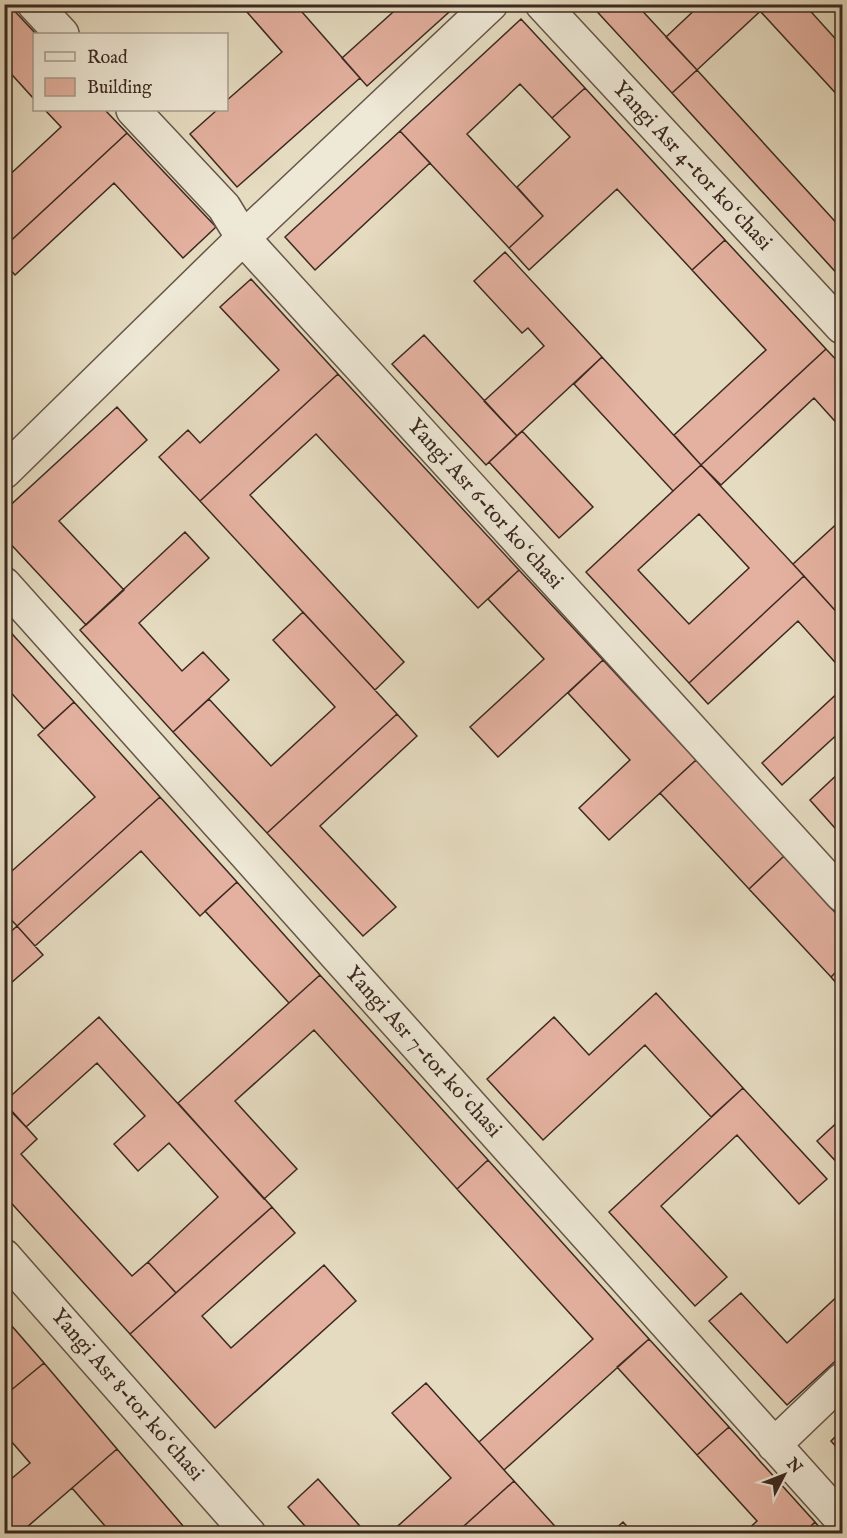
<svg xmlns="http://www.w3.org/2000/svg" width="847" height="1538" font-family="'IM FELL English',serif">
	<style>
		.building { fill: #e4b1a0; stroke: #3b2921; stroke-width: 1.5; fill-rule: evenodd }
		.lines { fill: none; stroke-linecap: round; stroke-linejoin: round }
		.street-casing { stroke: #665649; stroke-width: 36 }
		.street { stroke: #eee8d6; stroke-width: 33 }
		.labels { text-anchor: middle; dominant-baseline: central; stroke-width: 4.5; stroke-linejoin: round; paint-order: stroke }
		.street-label { font-size: 22px; fill: #3b2921; stroke: #eee8d6 }
	</style>
	<rect width="100%" height="100%" fill="#e5dbc0"/>
	<filter id="stains"><feTurbulence type="fractalNoise" baseFrequency=".00333" numOctaves="4"/><feColorMatrix values="0 0 0 0 .2 0 0 0 0 .09 0 0 0 0 .02 0 0 0 .5 -.17"/></filter>
	<radialGradient id="worn" r=".72"><stop offset=".6" stop-color="#630" stop-opacity="0"/><stop offset="1" stop-color="#630" stop-opacity=".3"/></radialGradient>
	<path class="building" d="M4,4h4l28,30h-2v65l-30,-33z
		M240,4h55l65,74 -123,109 -47,-53 27,-24h9v-9l56,-49z
		M402,4h56l-91,82 -25,-28z
		M590,4h46l61,66 -25,23z
		M701,4h67l-71,66 -31,-33z
		M768,4h36l38,42v54l-82,-89z
		M804,4h14l-7,8z
		M521,19l64,69 -33,30 -32,-34 -53,50 76,82 -34,32 -109,-117z
		M697,70l145,159v50l-170,-186z
		M585,88l140,152 -33,30 -75,-81 -88,81 -20,-22 34,-32 -26,-29 53,-50 -18,-19z
		M45,110h60l22,23 -123,114v-67l57,-53z
		M400,131l30,32 -115,107 -30,-33z
		M127,133l89,94 -33,31 -69,-75 -99,92 -11,-12v-16z
		M725,240l101,109 -125,116 -27,-30 92,-85 -74,-80z
		M505,252l97,105 -85,79 -33,-35 60,-55 -16,-18 -6,5 -48,-52z
		M251,279l87,95 -138,127 -41,-44 29,-27 12,13 79,-73 -59,-63z
		M424,335l93,101 -31,29 -94,-101z
		M826,349l16,17v63l-28,-31 -93,87 -20,-20z
		M602,357l99,108 -28,26 -99,-107z
		M338,374l181,196 -41,38 -162,-174 -66,61 154,167 -29,28 -175,-189z
		M117,407l30,33 -88,81 65,69 -38,35 -82,-88v-26z
		M522,431l71,76 -34,31 -70,-76z
		M701,465l103,111 -115,107 -103,-111zM699,514l50,54 -60,56 -51,-54z
		M842,519v99l-49,-54z
		M185,532l24,26 -70,65 43,48 21,-19 26,28 -56,52 -93,-102z
		M519,570l84,90 -105,97 -28,-30 74,-68 -56,-60z
		M804,576l38,42v52l-44,-49 -90,83 -19,-21z
		M303,612l94,102 -130,119 -94,-101 36,-33 62,67 64,-59 -62,-67z
		M4,625l70,77 -30,27 -40,-44z
		M603,660l93,100 -87,80 -30,-32 51,-48 -62,-67z
		M842,689v41l-60,55 -20,-22z
		M74,702l86,95 -143,129 -13,-14v-34l91,-81 -57,-62z
		M397,714l20,22 -97,90 76,81 -33,29 -96,-103z
		M696,760l88,96 -35,33 -89,-96z
		M842,770v66l-32,-36z
		M160,797l77,85 -37,34 -59,-65 -106,95 -18,-20z
		M784,856l58,64v46l-11,11 -82,-88z
		M237,882l83,93 -31,28 -84,-92z
		M17,926l26,29 -39,34v-51z
		M842,966v24l-11,-13z
		M320,975l168,185 -31,29 -143,-159 -79,71 62,68 -33,30 -86,-96z
		M656,993l87,95 -32,29 -66,-72 -102,95 -56,-61 67,-62 35,38z
		M99,1017l173,190 -96,86 -28,-31 70,-65 -49,-54 -31,28 -24,-27 31,-28 -48,-53 -71,64 -22,-23v-2z
		M743,1088l84,91 -28,25 -62,-69 -76,71 66,71 -32,29 -86,-94z
		M10,1109l27,30 -16,15 111,122 16,-14 28,31 -46,41 -126,-139v-81z
		M842,1118v50l-25,-27z
		M488,1160l161,179 -145,131 -25,-28 114,-103 -136,-150z
		M272,1207l23,26 -93,83 29,32 93,-83 32,36 -141,127 -85,-94z
		M842,1292v63l-55,50 -78,-84 32,-28 46,50z
		M4,1317l40,46 -40,33z
		M649,1339l80,88 -32,28 -80,-88z
		M44,1363l73,86 -98,85h-15v-49l26,-22 -26,-30v-37z
		M426,1383l88,98 -59,53h-66l62,-56 -59,-65z
		M729,1427l86,95 -12,12h-60l14,-13 -60,-66z
		M842,1430v23l-11,-12z
		M117,1449l73,85h-78l-40,-46z
		M318,1479l49,55h-55l-24,-27z
		M514,1481l48,53h-53l-2,-3 -3,3h-49z
		M623,1522l11,12h-24z
		M815,1522l10,12h-22z"/>
	<g class="lines">
		<g class="street-casing">
			<path id="street" d="M34,4l28,30
				M542,4l300,323
				M133,110l91,97 19,31 599,657
				M4,472l239,-234 248,-234
				M4,584l838,936
				M4,1256l245,278
				M774,1445l68,-65"/>
		</g>
		<use href="#street" class="street"/>
	</g>
	<g class="labels">
		<g class="street-label">
			<text transform="translate(692 166) rotate(47)">Yangi Asr 4-tor koʻchasi</text>
			<text transform="translate(485 504) rotate(48)">Yangi Asr 6-tor koʻchasi</text>
			<text transform="translate(423 1052) rotate(48)">Yangi Asr 7-tor koʻchasi</text>
			<text transform="translate(127 1395) rotate(49)">Yangi Asr 8-tor koʻchasi</text>
		</g>
	</g>
	<rect width="847" height="1538" fill="none" stroke="#e5dbc0" stroke-width="24"/>
	<rect x="6" y="6" width="835" height="1526" fill="none" stroke="#3b2921" stroke-width="3"/>
	<rect x="12" y="12" width="823" height="1514" fill="none" stroke="#3b2921" stroke-width="1.5"/>
	<rect x="33" y="33" width="195" height="78" fill="#eee8d6" stroke="#a69c8e" stroke-width="1.5"/>
	<rect x="45" y="52" width="30" height="9" fill="#eee8d6" stroke="#a69c8e" stroke-width="1.5"/>
	<text x="87" y="63" font-size="18" fill="#3b2921">Road</text>
	<rect x="45" y="78" width="30" height="18" fill="#e4b1a0" stroke="#a69c8e" stroke-width="1.5"/>
	<text x="87" y="93" font-size="18" fill="#3b2921">Building</text>
	<g transform="translate(784 1475) rotate(48)" stroke="#eee8d6" stroke-width="4.5" paint-order="stroke">
	<path d="M0-4.5L10 22L0 15L-10 22Z" fill="#3b2921"/>
	<text y="-9" font-size="16" font-weight="bold" text-anchor="middle" fill="#3b2921">N</text>
	</g>
	<rect width="100%" height="100%" filter="url(#stains)"/>
	<rect width="100%" height="100%" fill="url(#worn)"/>
</svg>
